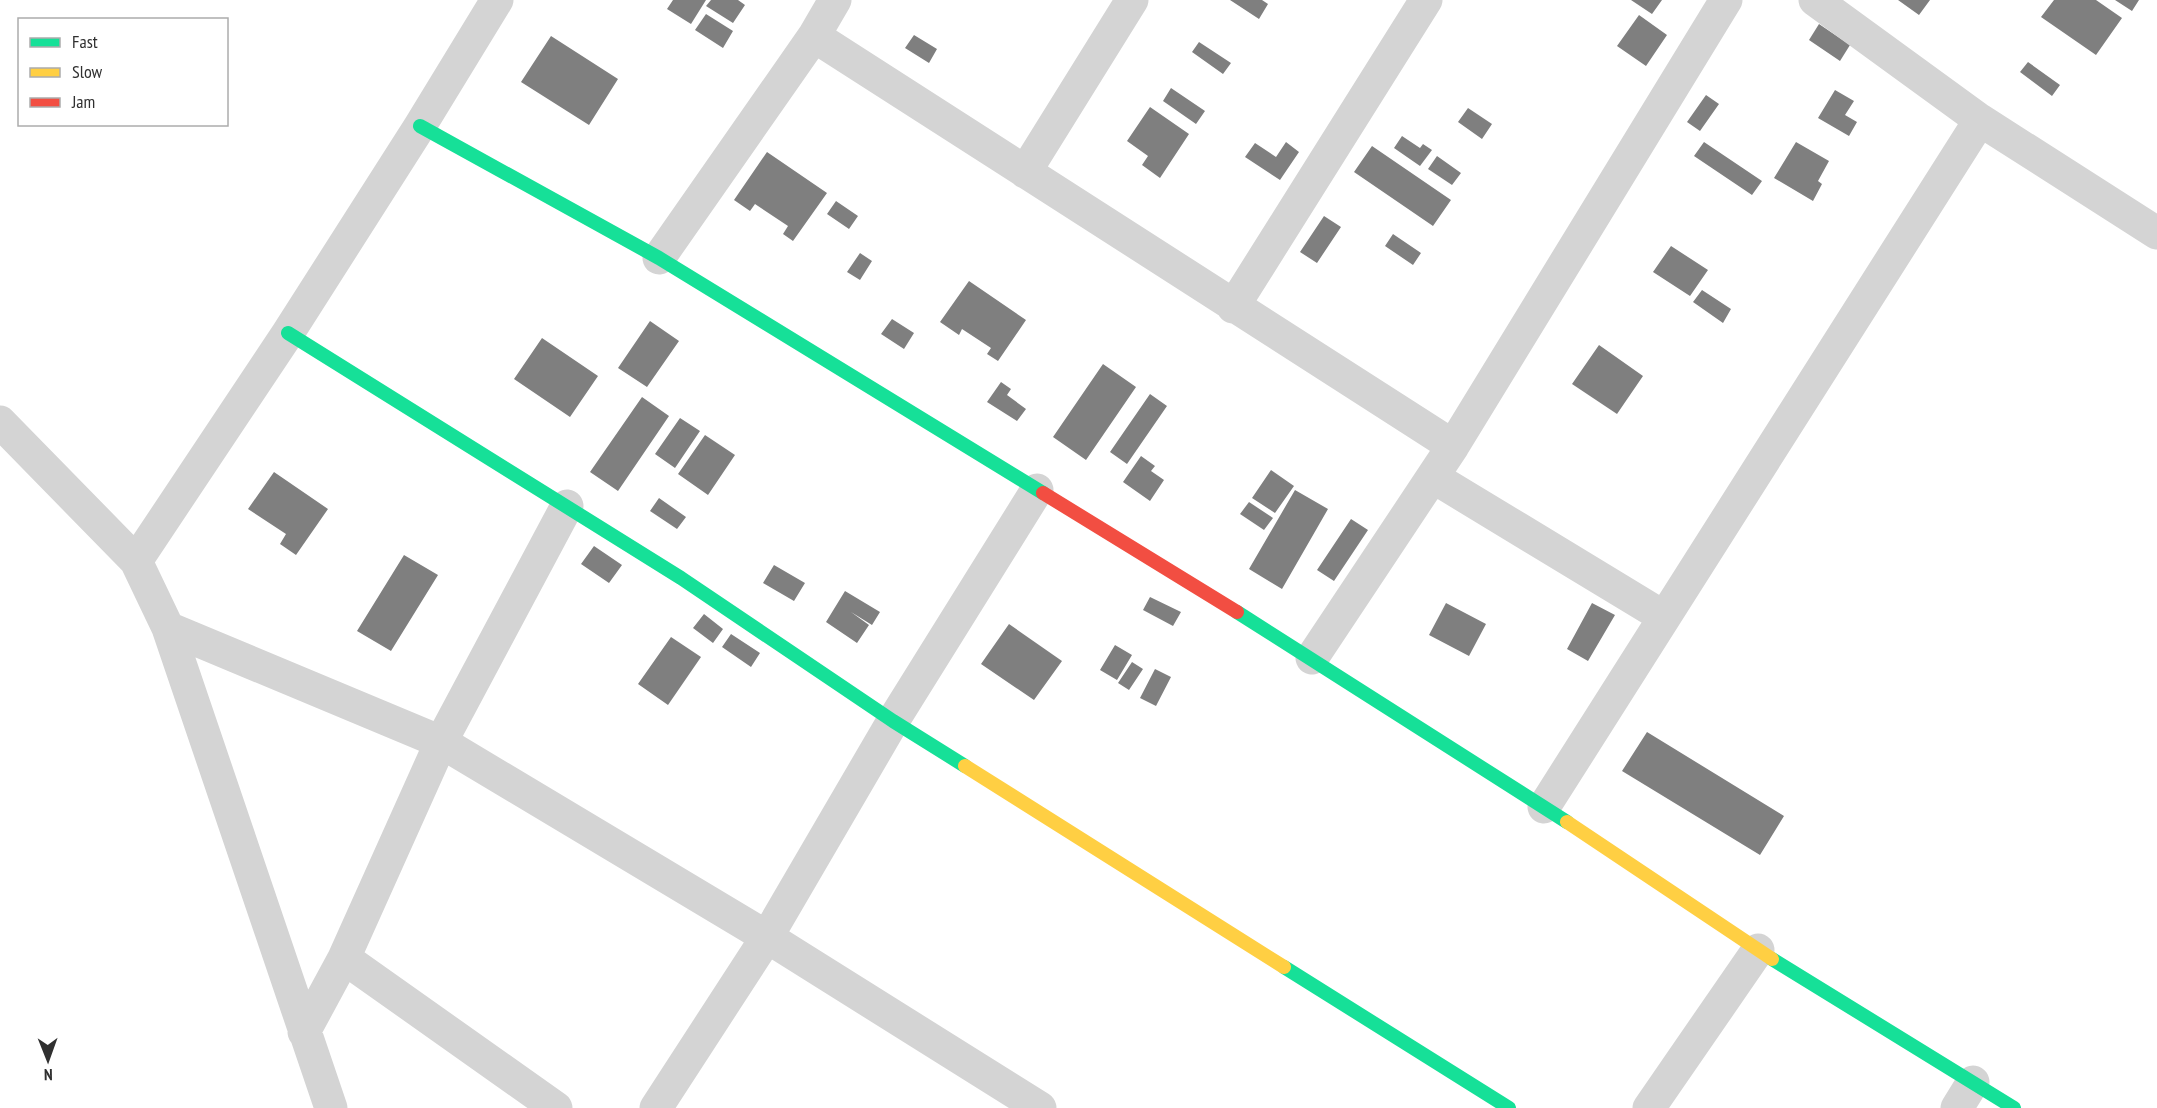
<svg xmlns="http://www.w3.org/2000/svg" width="2157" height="1108" font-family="'PT Sans Narrow',sans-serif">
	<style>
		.building { fill: #7f7f7f }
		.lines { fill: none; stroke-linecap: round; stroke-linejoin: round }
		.street { stroke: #d4d4d4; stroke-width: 33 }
		.fast { stroke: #16e098; stroke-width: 14 }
		.slow { stroke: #ffcf43; stroke-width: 14 }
		.jam { stroke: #f24e42; stroke-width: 14 }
	</style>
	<rect width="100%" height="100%" fill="#fff"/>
	<path class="building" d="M673,0h33l-15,24 -24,-15z
		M711,0h27l7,5 -12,18 -27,-17z
		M1230,0h32l6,4 -9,15z
		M1631,0h31l-10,14z
		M1898,0h32l-11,15z
		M2054,0h42l26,18 -26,37 -55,-38z
		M2115,0h24l-7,11z
		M706,14l27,17 -10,17 -28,-18z
		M1639,15l28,20 -21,31 -29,-20z
		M1819,24l31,21 -10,16 -31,-21z
		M914,35l23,14 -8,14 -24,-15z
		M551,36l67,43 -29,46 -68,-43z
		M1199,42l32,21 -8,11 -31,-22z
		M2028,62l32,23 -8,11 -32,-24z
		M1171,88l34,23 -9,13 -33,-23z
		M1835,90l19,11 -9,14 12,7 -8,14 -31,-18z
		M1706,95l13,9 -19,27 -13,-9z
		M1150,107l39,27 -29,44 -18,-13 6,-9 -21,-15z
		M1468,108l24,16 -10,15 -24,-17z
		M1402,136l18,12 3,-4 9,6 -12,16 -26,-18z
		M1286,142l13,10 -19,28 -35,-23 10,-14 21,14z
		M1704,142l58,39 -10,14 -58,-39z
		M1796,142l33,19 -11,20 4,3 -9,17 -39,-23z
		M1372,146l79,54 -18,26 -79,-54z
		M767,152l60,41 -34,48 -10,-7 5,-8 -33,-22 -5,7 -16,-11z
		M1437,156l24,17 -9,12 -24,-16z
		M836,201l22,15 -9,13 -22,-15z
		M1324,216l17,11 -24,36 -17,-11z
		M1393,234l28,19 -8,12 -28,-19z
		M1671,246l37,24 -18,26 -37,-24z
		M860,253l12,8 -12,19 -13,-8z
		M969,281l57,39 -28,41 -11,-7 4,-6 -29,-19 -3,6 -19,-13z
		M1702,290l29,19 -8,14 -30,-21z
		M892,319l22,14 -10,16 -23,-15z
		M650,321l29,20 -32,46 -29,-19z
		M542,338l56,38 -28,41 -56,-38z
		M1599,345l44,31 -26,38 -45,-30z
		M1103,364l33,23 -50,73 -33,-23z
		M1001,382l10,7 -4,6 19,14 -9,12 -30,-19z
		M1150,394l17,12 -40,58 -17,-12z
		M642,397l27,19 -51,75 -28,-19z
		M680,418l20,13 -25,37 -20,-14z
		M705,435l30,20 -27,40 -30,-21z
		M1141,456l14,10 -4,5 13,9 -14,21 -27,-19z
		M1271,470l23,16 -19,27 -23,-15z
		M274,472l54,37 -32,46 -16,-11 6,-10 -38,-25z
		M1295,490l33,19 -46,80 -33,-20z
		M659,498l27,19 -9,12 -27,-18z
		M1249,502l24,16 -9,12 -24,-16z
		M1351,519l17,11 -34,51 -17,-11z
		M594,546l28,19 -13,18 -28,-19z
		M404,555l34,20 -47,76 -34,-20z
		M774,565l31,18 -11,18 -31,-18z
		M845,591l35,21 -8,13 -21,-13 18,13 -12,18 -31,-21z
		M1150,597l31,15 -8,14 -30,-16z
		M1446,603l40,21 -17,32 -40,-21z
		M1592,603l23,12 -27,46 -21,-12z
		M704,614l19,15 -10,14 -20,-15z
		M1009,624l53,37 -28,39 -53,-36z
		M731,634l29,19 -9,14 -29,-20z
		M671,637l30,20 -33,48 -30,-21z
		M1115,645l17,10 -15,25 -17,-10z
		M1132,662l11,7 -14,21 -11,-7z
		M1155,669l16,8 -15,29 -16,-8z
		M1647,732l137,84 -24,39 -138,-84z"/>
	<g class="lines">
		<path class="street" d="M1815,0l165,120 177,113
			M814,36l639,410
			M1025,172l107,-172
			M659,258l155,-222 21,-36
			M1233,307l193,-307
			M0,422l136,139 32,67 163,480
			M1433,477l231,140
			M136,561l152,-228 132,-207 77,-126
			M168,628l273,114 326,195 273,171
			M1312,658l141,-212 273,-446
			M1544,807l436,-687
			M344,958l212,150
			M304,1032l40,-74 97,-216 126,-236
			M656,1108l111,-171 126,-216 144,-231
			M1649,1108l109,-158
			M1957,1108l16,-26"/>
		<path class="fast" d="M420,126l239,132 384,235
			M288,333l393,245 212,143 72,45
			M1237,612l330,210
			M1772,959l242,149
			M1284,967l225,141"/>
		<path class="slow" d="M965,766l319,201
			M1567,822l205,137"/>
		<path class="jam" d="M1043,493l194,119"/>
	</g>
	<rect x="18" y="18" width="210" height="108" fill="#ffffff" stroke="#acacac" stroke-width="1.5"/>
	<rect x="30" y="38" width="30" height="9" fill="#16e098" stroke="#acacac" stroke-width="1.5"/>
	<text x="72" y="48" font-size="18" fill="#303030">Fast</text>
	<rect x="30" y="68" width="30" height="9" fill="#ffcf43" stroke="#acacac" stroke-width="1.5"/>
	<text x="72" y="78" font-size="18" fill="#303030">Slow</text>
	<rect x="30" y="98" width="30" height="9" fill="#f24e42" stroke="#acacac" stroke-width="1.5"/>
	<text x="72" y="108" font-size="18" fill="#303030">Jam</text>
	<g transform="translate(48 1060) rotate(179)" stroke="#ffffff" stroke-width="4.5" paint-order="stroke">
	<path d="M0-4.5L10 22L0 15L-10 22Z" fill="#303030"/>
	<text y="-9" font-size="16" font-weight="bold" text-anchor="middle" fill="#303030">N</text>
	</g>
</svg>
